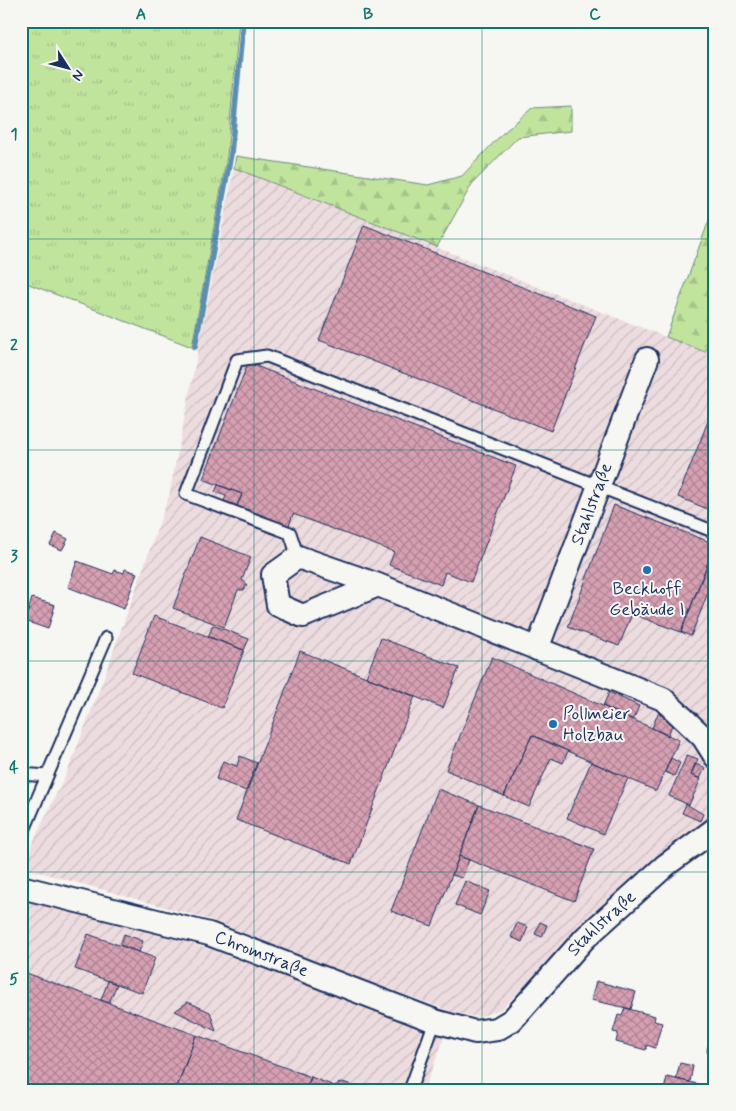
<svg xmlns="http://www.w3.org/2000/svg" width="736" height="1111" font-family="Mynerve,sans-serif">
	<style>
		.industrial { fill: url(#industrial-furrows) }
		.grass { fill: url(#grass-tufts); stroke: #6e8a7e }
		.forest { fill: url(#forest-firs); stroke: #6e8a7e }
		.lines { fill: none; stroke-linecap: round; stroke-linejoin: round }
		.stream { stroke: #5b8eb0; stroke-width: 5.5 }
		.building { fill: url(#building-cross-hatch); stroke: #1b2f5e }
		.lane-casing { stroke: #1b2f5e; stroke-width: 15 }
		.street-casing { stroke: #1b2f5e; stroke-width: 26 }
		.lane { stroke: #f6f6f2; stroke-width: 11 }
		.street { stroke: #f6f6f2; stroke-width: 22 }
		.grid { fill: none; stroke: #0f766e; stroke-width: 1; stroke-opacity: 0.55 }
		.poi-dot { fill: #1f6fb2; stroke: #f6f6f2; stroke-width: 2 }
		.labels { text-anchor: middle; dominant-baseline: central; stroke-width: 4; stroke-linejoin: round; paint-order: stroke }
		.street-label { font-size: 18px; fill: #1b2f5e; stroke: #f6f6f2 }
		.poi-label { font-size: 18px; fill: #1b2f5e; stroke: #f6f6f2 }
		.neatline { fill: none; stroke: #0f766e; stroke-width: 2 }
		.grid-label { font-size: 16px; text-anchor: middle; font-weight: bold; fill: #0f766e }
	</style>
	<defs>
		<pattern id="industrial-furrows" width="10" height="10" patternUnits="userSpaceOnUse" patternTransform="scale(1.25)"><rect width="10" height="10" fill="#eddcdf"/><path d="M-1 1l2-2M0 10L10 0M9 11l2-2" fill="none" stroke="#cbbdc2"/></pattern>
		<pattern id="grass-tufts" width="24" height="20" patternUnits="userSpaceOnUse" patternTransform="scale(1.25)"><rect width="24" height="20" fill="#c1e49d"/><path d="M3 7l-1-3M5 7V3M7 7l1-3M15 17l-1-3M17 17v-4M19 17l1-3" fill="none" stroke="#a5c48a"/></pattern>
		<pattern id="forest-firs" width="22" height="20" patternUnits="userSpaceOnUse" patternTransform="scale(1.25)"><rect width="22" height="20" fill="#c1e49d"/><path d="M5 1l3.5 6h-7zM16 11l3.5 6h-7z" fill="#a5c48a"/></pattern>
		<pattern id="building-cross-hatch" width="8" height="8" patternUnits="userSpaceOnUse" patternTransform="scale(1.25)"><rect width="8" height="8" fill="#d7a0b2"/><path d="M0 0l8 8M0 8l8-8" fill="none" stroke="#ae8394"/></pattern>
	</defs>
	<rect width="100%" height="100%" fill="#f6f6f2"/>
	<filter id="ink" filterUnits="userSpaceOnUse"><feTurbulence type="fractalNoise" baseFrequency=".02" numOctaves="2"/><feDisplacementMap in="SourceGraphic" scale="10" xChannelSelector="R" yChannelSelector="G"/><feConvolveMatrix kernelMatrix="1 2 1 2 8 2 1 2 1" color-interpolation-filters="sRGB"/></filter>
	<g filter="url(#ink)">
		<path class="industrial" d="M234,168l470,184 11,-28v488l-19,20 -118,102 -77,75 -22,8 -24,-4 -104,-38 -140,-55 -190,-53 48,-99 34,-88 66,-184z
			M21,896l183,51 241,89 -21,54h-403z"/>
		<path class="grass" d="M21,21h218l-12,135 -35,191 -171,-66z"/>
		<path class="forest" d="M571,106v25l-53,6 -46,47 -35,63 -203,-79 2,-12 192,29 34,-9 39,-41 31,-27z
			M712,212l3,1v111l-10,28 -39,-15z"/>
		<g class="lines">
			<path class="stream" d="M195,347l36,-193 12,-133"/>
		</g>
		<path class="building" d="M364,225l232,91 -45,115 -232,-91z
			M248,363l268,103 -45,116 -26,-10 -4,13 -52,-20 5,-13 -101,-38 -4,12 -52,-20 5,-12 -39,-15z
			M714,406l1,1v105l-37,-15z
			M218,485l24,9 -5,12 -13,-5 2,-5 -11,-4z
			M614,505l101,39 -34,88 -49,-18 -13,32 -51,-19z
			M56,533l12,6 -6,11 -12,-5z
			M200,537l51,20 -9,23 5,4 -3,6h-6l-14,37 -51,-19z
			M715,546v29l-24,61 -10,-4z
			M77,561l36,13 2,-4 9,3 1,-4 12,4 -13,36 -56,-22z
			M32,598l23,7 -7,24 -23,-8z
			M154,616l90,34 -22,58 -90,-35z
			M213,625l36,14 -5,11 -36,-13z
			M381,638l78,30 -16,40 -77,-31z
			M300,651l115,45 -64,168 -115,-44z
			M492,657l187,83 -23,51 -124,-56 -28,61 -58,-26z
			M609,692l30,14 -6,14 -30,-14z
			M659,711l14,10 -5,15 -16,-8z
			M532,735l36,16 -5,12 -12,-5 -22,49 -25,-11z
			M687,755l11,4 -7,16 10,4 -12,26 -20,-9z
			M240,756l17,7 -11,28 -30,-12 7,-18 14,5z
			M671,758l9,5 -6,13 -9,-4z
			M591,762l37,16 -25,56 -36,-16z
			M695,764l10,4 -5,11 -9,-4z
			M438,789l41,16 -47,121 -41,-15z
			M686,804l17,10 -3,7 -18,-8z
			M479,805l115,44 -20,52 -115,-45z
			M459,856l10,4 -7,18 -10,-3z
			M465,881l25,10 -10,24 -25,-10z
			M540,922l7,3 -5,12 -7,-3z
			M517,923l11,4 -6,15 -11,-5z
			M88,934l67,24 -13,35 -67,-24z
			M124,934l19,7 -4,11 -19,-7z
			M21,971l175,64 -20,55h-149l-6,-2z
			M108,981l9,3 -8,19 -8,-3z
			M596,981l40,11 -5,17 -40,-9z
			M188,1002l22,10 6,19 -41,-20z
			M625,1008l30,8 -1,5 8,2 -7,25 -8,-3 -1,5 -30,-8 2,-9 -5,-1 5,-17 4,1z
			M196,1035l115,42 -5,13h-130z
			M713,1044h2l-1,13 -5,-1 -2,-5 1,-5z
			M680,1063l13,3 -3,16 -14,-3z
			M311,1077l23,9 8,-4 7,2 3,6h-46z
			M667,1077l48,11v2h-51z"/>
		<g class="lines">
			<g class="lane-casing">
				<path id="lane" d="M298,557l-8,-24 -104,-39 51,-134 30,-4 448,176
					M21,774l26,2
					M21,837l85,-199
					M410,1090l25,-69"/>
			</g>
			<g class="street-casing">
				<g id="street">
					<path d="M378,585l-75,31 -25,-11 -5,-30 25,-18 80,28 285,114 40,38 12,19"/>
					<path id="s1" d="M537,649l110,-290"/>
					<path id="s2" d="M21,887l188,47 226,87 40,11 22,-3 15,-9 73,-82 81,-73 49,-36"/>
				</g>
			</g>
			<use href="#lane" class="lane"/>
			<use href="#street" class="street"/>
		</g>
	</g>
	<path class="grid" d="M254,21v1069M482,21v1069M21,239h694M21,450h694M21,661h694M21,872h694"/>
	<g class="poi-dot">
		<circle cx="647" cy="570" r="5"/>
		<circle cx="553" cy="724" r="5"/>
	</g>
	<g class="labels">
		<g class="street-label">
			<text stroke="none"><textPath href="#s1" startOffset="155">Stahlstraße</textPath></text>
			<text stroke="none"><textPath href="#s2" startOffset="649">Stahlstraße</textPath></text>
			<text stroke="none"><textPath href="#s2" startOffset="250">Chromstraße</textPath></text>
		</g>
		<g class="poi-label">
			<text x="647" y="589">Beckhoff<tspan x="647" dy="21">Gebäude I</tspan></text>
			<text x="563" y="714" text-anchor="start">Pollmeier<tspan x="563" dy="21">Holzbau</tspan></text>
		</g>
	</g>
	<rect width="736" height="1111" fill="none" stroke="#f6f6f2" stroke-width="55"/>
	<g transform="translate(68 68) rotate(126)" stroke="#f6f6f2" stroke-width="4" paint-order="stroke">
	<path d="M0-4L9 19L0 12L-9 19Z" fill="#1b2f5e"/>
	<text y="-8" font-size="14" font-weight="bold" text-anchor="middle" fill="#1b2f5e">N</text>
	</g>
	<rect x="28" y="28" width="680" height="1056" class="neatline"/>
	<g class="grid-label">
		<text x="141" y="19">A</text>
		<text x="368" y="19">B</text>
		<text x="595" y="19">C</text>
		<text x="14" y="139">1</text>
		<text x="14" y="350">2</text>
		<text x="14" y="561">3</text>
		<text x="14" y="772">4</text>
		<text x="14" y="984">5</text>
	</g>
</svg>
